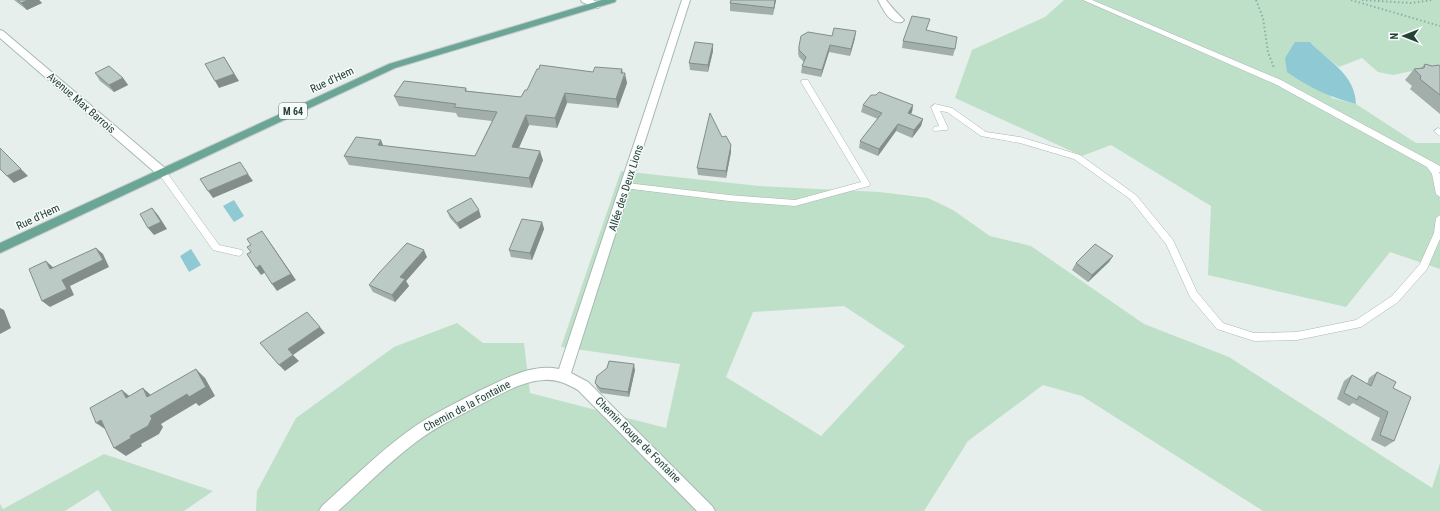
<svg xmlns="http://www.w3.org/2000/svg" width="1440" height="511" font-family="'Roboto Condensed',sans-serif">
	<style>
		.green { fill: #bfe0c8; fill-rule: evenodd }
		.water { fill: #8ec9d4 }
		.lines { fill: none; stroke-linecap: round; stroke-linejoin: round }
		.lane-casing { stroke: #a8b8b2; stroke-width: 1 }
		.street-casing { stroke: #a8b8b2; stroke-width: 2 }
		.primary-casing { stroke: #c2cac8; stroke-width: 2 }
		.path { stroke: #86b3a5; stroke-width: 2; stroke-dasharray: 1.5 2.5; stroke-linecap: butt }
		.lane { fill: #fff; fill-rule: evenodd }
		.street { fill: #fff; fill-rule: evenodd }
		.primary { fill: #6aa596; fill-rule: evenodd }
		.wall { fill: #a1aea9 }
		.shaded-wall { fill: #838d89 }
		.building { fill: #bbcac4; stroke: #838d89 }
		.labels { text-anchor: middle; dominant-baseline: central; stroke-width: 3; stroke-linejoin: round; paint-order: stroke }
		.shield { fill: #f7fbf9; stroke: #637a73; stroke-width: 1 }
		.shield-label { font-size: 10px; font-weight: bold; fill: #24423a }
		.street-label { font-size: 11px; fill: #24423a; stroke: #f7fbf9 }
	</style>
	<rect width="100%" height="100%" fill="#e6efeb"/>
	<path class="green" d="M1064,0h376v65l-47,10 -15,-3 -16,-14 -23,9 -19,-15 -10,-10h-15l37,56 24,6 60,39h24v126l-50,-17 -44,55 -138,-32 3,-69 -100,-61 -29,11 -127,-58 17,-48 73,-33z
		M621,171l138,15 121,6 48,6 25,12 37,26 41,10 113,78 85,33 203,131 8,-25v48h-177l-181,-115 -39,-11 -75,56 -44,70h-668l1,-20 39,-73 98,-71 63,-24 26,20h41l6,50 136,35 14,-64 -119,-17zM844,306l61,40 -84,90 -95,-59 27,-65z
		M104,454l109,37 -29,20h-72l-14,-21 -33,21h-65v-7l3,5z"/>
	<path class="water" d="M1295,42h15c19,20 45,32 46,62 -27,-7 -46,-16 -69,-32l-2,-14z
		M234,200l10,16 -10,6 -11,-16z
		M191,249l10,16 -12,7 -9,-16z"/>
	<g class="lines">
		<g class="lane-casing">
			<path id="lane" d="M1083,0h9l189,80 159,86v6h-1l1,2v23l-4,-3 -4,-20 -5,-7 -152,-83z
				M802,80h6l1,2 60,100 1,2 -1,2 -74,20 -66,-5 -105,-13 -1,-2 1,-2 3,-1 102,12 66,5 66,-18 -60,-100z
				M935,104l17,4 34,24 34,5 60,18 56,40 37,45 24,52 26,31 31,10 43,-1 59,-12 36,-24 28,-32 14,-31 2,-15 4,-3v24l-13,30 -29,33 -37,25 -64,13 -43,1 -37,-12 -27,-32 -24,-53 -36,-45 -56,-40 -54,-16 -39,-7 -34,-24 -7,-1 8,17 -1,2 -13,1 -1,-2 1,-2 5,-1 -8,-19z
				M1438,128l2,1v7l-6,-5z
				M162,169l3,1 54,75 23,5 1,2 -1,2 -3,2 -26,-6 -54,-76 -1,-2 1,-2z"/>
		</g>
		<g class="street-casing">
			<path id="street" d="M581,0h12l9,5 -4,3 -16,-6z
				M682,0h8l-119,373 17,9 124,124 3,5h-18l-119,-121c-11,-6 -21,-11 -34,-10 -21,1 -39,12 -57,21 -24,13 -49,24 -71,41 -28,21 -52,46 -78,69h-19l3,-5c28,-25 55,-52 85,-74 23,-17 49,-29 74,-42 24,-11 51,-27 78,-21z
				M878,0h8c6,8 11,13 18,20l-2,2c-12,3 -19,-13 -24,-22z
				M0,30l3,1 163,138 1,3 -1,3h-8l-158,-137z"/>
		</g>
		<g class="primary-casing">
			<path id="primary" d="M602,0h14l-1,2 -220,66 -395,185v-10l389,-179z"/>
		</g>
		<path class="path" d="M1256,0l7,18 5,34 6,16
			M1351,0l89,26
			M1362,0l49,3 21,-3"/>
		<use href="#lane" class="lane"/>
		<use href="#street" class="street"/>
		<use href="#primary" class="primary"/>
	</g>
	<path class="wall" d="M14,0h25l3,3 -15,7z
		M776,0l-3,15 -43,-4v-8z
		M928,26l-2,4 29,19 -2,7 -51,-8 1,-7z
		M832,36l23,2 -5,18 -21,-4 -8,25 -20,-4 1,-7 2,-4 -5,-5 -1,-4 1,-7z
		M713,44v7l-5,21 -18,-2 -1,-7z
		M1425,64l7,2 8,1v47l-30,-25 2,-3 -7,-6 9,-11 7,-1z
		M593,72l30,1 4,10 -9,25 -51,-5 -10,25 -28,-3 -11,23 25,12 -11,28 -183,-23 -5,-9 40,-10 91,10 17,-35 -34,-4 -2,-4 -57,-7 -5,-10 72,-8 1,3 54,6 6,-7z
		M95,73l28,5 5,7 -14,7 -14,-11z
		M863,105h50l-1,7 -1,2 12,5 -2,7 -9,12 -16,-7 -18,25 -19,-8 1,-7 18,-22 -17,-7z
		M722,137l9,8v7l-5,26 -28,-3 -1,-7z
		M447,211l34,6 -21,12 -10,-11z
		M542,222l2,7 -12,31 -21,-3 -2,-7z
		M1113,256l-4,6 -21,20 -16,-12 4,-7z
		M427,257l-21,24 3,5 -14,16 -22,-10 -4,-7z
		M635,370l-6,27 -28,-4 -4,-5 -2,-5z
		M1377,372l16,16 1,53 -9,6 -14,-7 9,-22 -27,-15 -4,3 -12,-7 7,-18 8,-6 15,9 2,-6z"/>
	<path class="shaded-wall" d="M28,0h11l3,3 -15,7 -6,-7z
		M775,0h1l-3,15 1,-7z
		M856,31l-1,7 -5,18 1,-7z
		M713,44v7l-5,21v-7z
		M830,45l-1,7 -8,25 1,-7z
		M224,57l15,24 -20,7 -4,-7z
		M622,69l2,9 1,-5 2,10 -9,25 -2,-9z
		M123,78l5,7 -14,7 -5,-7z
		M565,93l2,10 -10,25 -2,-10z
		M913,105l-1,7 -6,8 2,-7z
		M526,115l3,10 -14,32 -3,-10z
		M923,119l-2,7 -9,12 2,-8z
		M898,124l-2,7 -18,25 1,-7z
		M381,140l4,10 -7,-5z
		M731,145v7l-5,26v-7z
		M540,151l3,9 -11,28 -3,-10z
		M4,152l24,24 -14,7 -7,-7z
		M248,174l5,7 -40,17 -5,-7z
		M152,208l6,7 9,14 -13,6 -6,-7z
		M479,210l2,7 -21,12 -3,-6z
		M542,222l2,7 -12,31 -2,-7z
		M267,238l29,42 -19,11 -5,-7z
		M96,248l7,6 6,13 -39,19 4,9 -24,12 -8,-6 20,-21z
		M424,250l3,7 -21,24 3,5 -14,16 -3,-7 8,-18z
		M1113,256l-4,6 -21,20 4,-7z
		M46,261l8,7 -4,1z
		M260,265l6,7 -5,3 -5,-7z
		M0,308l4,2 7,18 -11,6z
		M320,327l5,6 -32,22 -5,-6z
		M293,355l6,6 -14,10 -6,-6z
		M634,364l1,6 -6,27 -1,-5z
		M196,369l9,9 10,18 -16,10 -3,-3 -35,21 2,3 -4,7 -18,10 1,2 -16,10 -12,-8 16,-12 20,-20 37,-22z
		M143,388l10,9h-6z
		M122,390l11,9 -7,-1z
		M101,420l7,11 -12,-8z"/>
	<path class="building" d="M18,0h10l-7,3z
		M731,0h44l-1,8 -44,-5z
		M912,16l18,3 -4,11 31,7 -2,12 -52,-8z
		M834,28l22,3 -5,18 -21,-4 -8,25 -20,-4 4,-9 -7,-7v-4l2,-10 7,-4 24,4z
		M695,42l18,2 -5,21 -19,-2z
		M224,57l10,17 -19,7 -10,-17z
		M1425,64l7,2 7,-1 1,2v28l-20,-16 1,-3 -7,-7 10,-1z
		M540,65l53,7 2,-5 27,2 -1,4h4l-9,26 -51,-6 -10,25 -29,-3 -14,32 28,4 -11,27 -185,-22 12,-19 25,3 -3,5 97,11 22,-44 -43,-5 2,-3 -62,-8 10,-15 62,7 -1,3 56,6 4,-7h2l10,-21h2z
		M109,66l14,12 -14,7 -14,-12z
		M879,92l34,13 -5,8 15,6 -9,11 -16,-6 -19,25 -19,-8 22,-28 -19,-8 8,-10h5z
		M710,113l12,24 4,-1 5,9 -5,26 -29,-3z
		M0,148l21,21 -14,7 -7,-7z
		M240,162l8,12 -40,17 -8,-12z
		M471,198l8,12 -22,13 -10,-12z
		M152,208l9,14 -13,6 -8,-14z
		M522,219l20,3 -12,31 -21,-3z
		M262,231l29,43 -19,10 -12,-19 -4,3 -9,-14 4,-2 -4,-5 4,-2 -4,-6z
		M407,243l17,7 -24,27 5,2 -13,16 -23,-10 10,-12z
		M1095,244l18,12 -21,19 -16,-12z
		M96,248l7,12 -41,20 5,9 -25,12 -13,-32 17,-8 4,8z
		M307,312l13,15 -32,22 5,6 -14,10 -19,-22z
		M609,361l25,3 -6,28 -28,-4 -5,-5 2,-7 10,-8z
		M196,369l10,18 -17,10 -2,-3 -37,22 2,2 -4,8 -18,10 1,2 -17,10 -13,-28 -5,3 -6,-15 32,-18 4,8 17,-10 4,9z
		M1377,372l19,10 -3,6 18,9 -17,44 -14,-6 8,-23 -29,-16 -2,4 -13,-7 8,-18 19,11z"/>
	<g class="labels">
		<rect class="shield" x="279" y="103" width="28" height="16" rx="3"/>
		<g class="shield-label">
			<text x="293" y="111">M 64</text>
		</g>
		<g class="street-label">
			<text transform="translate(332 80) rotate(-25)">Rue d'Hem</text>
			<text transform="translate(81 103) rotate(41)">Avenue Max Barrois</text>
			<text transform="translate(626 188) rotate(-72)">Allée des Deux Lions</text>
			<text transform="translate(38 217) rotate(-25)">Rue d'Hem</text>
			<text transform="translate(467 406) rotate(-28)">Chemin de la Fontaine</text>
			<text transform="translate(638 440) rotate(45)">Chemin Rouge de Fontaine</text>
		</g>
	</g>
	<g transform="translate(1404 36) rotate(270)" stroke="#f7fbf9" stroke-width="3" paint-order="stroke">
	<path d="M0-3L7 15L0 10L-7 15Z" fill="#24423a"/>
	<text y="-6" font-size="11" font-weight="bold" text-anchor="middle" fill="#24423a">N</text>
	</g>
</svg>
